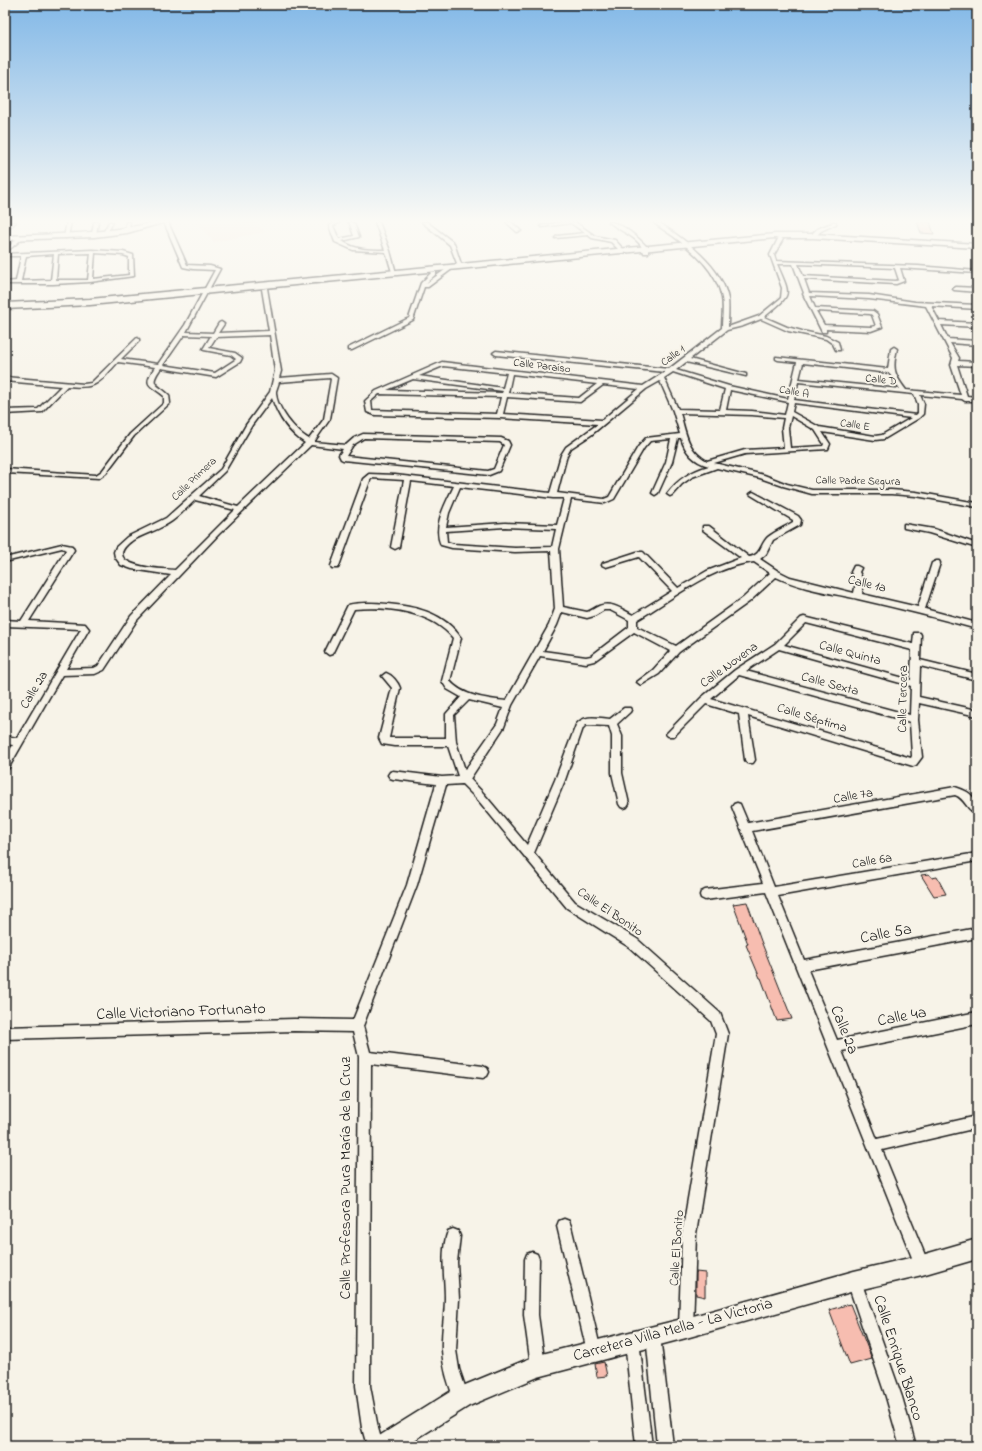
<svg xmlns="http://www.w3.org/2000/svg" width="982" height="1451" font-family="'Indie Flower',sans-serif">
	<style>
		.built { fill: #f7e3d7 }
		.building { fill: #f7bdb0; stroke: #1c1c1c }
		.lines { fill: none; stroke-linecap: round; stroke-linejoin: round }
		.street-casing { stroke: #1c1c1c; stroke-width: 3 }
		.secondary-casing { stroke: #1c1c1c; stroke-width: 3 }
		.primary-casing { stroke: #1c1c1c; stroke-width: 3 }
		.street { fill: #f7f3e8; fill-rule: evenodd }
		.secondary { fill: #f7f3e8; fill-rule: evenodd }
		.primary { fill: #f7f3e8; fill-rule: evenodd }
		.labels { text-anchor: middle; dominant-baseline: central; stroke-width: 4; stroke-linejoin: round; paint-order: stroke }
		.far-street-label { font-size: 11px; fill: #1c1c1c; stroke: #f7f3e8 }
		.street-label { font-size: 13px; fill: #1c1c1c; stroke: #f7f3e8 }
		.near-street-label { font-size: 16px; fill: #1c1c1c; stroke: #f7f3e8 }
	</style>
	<rect width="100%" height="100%" fill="#f7f3e8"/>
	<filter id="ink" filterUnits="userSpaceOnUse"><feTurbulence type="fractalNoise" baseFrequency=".025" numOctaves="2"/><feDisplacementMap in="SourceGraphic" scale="8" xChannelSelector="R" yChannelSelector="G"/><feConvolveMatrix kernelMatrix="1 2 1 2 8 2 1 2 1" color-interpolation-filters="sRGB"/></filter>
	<g filter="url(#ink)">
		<path class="built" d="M196,222h59l10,10 -51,10z"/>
		<path class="building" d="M917,222h13l4,12 -13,-1z
			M929,874l3,4 5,-1 9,17 -12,2 -13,-21z
			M747,902l14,39 31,78 -15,2 -16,-43h-1l-14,-33 2,-1 -15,-40z
			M696,1272l9,1v24l-9,-2z
			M850,1304l22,55 -22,6 -21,-55z
			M604,1362l3,14 -10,1 -2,-13z"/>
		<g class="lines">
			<g class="street-casing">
				<path id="street" d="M11,222h5l-11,9v-3z
					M67,222h4l-3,15 -2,1 -2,-1z
					M94,222h4l-2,13 -2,1 -2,-1z
					M109,222h4l-7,13h-4z
					M126,222h4l-1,9 -2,1 -2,-1z
					M164,222h4l19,43 23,1 10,3 -34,63 27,1 6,-10 2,-1 3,2 -6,9 51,-2 -7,-42 5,-1 14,83 -2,7 52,-4 6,4 -7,41 -16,23 32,3 8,-7 9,-4 138,4 7,3 2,4 -11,26 -10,4 -146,-15 -2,-1 -2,-4 4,-6 -32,-4 -92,89 -82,86 -33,50 -9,4 -33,1 -54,94 -3,1v-12l8,-13 -8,-1v-8l12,2 64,-109 -76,-3v-6l16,1 45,-71 -4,-2 -57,14v-4l57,-14 10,2 2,4 -45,71 56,3 4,5 -23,40 28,-1 4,-2 33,-50 40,-41 -39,-6 -11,-4 -6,-8 -1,-5 2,-5 11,-10 39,-19 55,-49 25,-44 24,-33 5,-21 -5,-36 -54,2 -7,11 26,5 7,5 -2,4 -24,15 -55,-9c-13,18 -4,15 8,27l1,8 -36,33 -28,37 -7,5 -94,-5v-4l91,6 6,-4 28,-37 34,-31v-7c-14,-12 -22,-9 -9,-29l-37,-5c-20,21 -19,27 -51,24l-25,26 -37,2v-4l33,-1 23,-23 -56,-5v-4l79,7 7,-1 46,-45 2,1v2l-18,18 37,5 27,-39 30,-55 -22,-1 -10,-2zM184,335l27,1 -8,13 1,1 27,5 5,4 -1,1 -20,13 -52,-8zM330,378l1,1 -7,40 -15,20c-13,-7 -34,-32 -33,-48 1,-3 2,-6 3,-9zM272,398c6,18 17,35 33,45l-67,64 -39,-11 26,-25 27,-46zM364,438l136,4 4,3 -10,24 -6,2 -142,-15 7,-11zM195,500l40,10 -60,60c-11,-1 -52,-2 -53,-16 0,-6 7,-11 11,-14 13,-7 28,-11 39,-19 8,-6 16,-14 23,-21z
					M335,222h5l-7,4 6,13 15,-3 -4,-12 -2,-2 6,1 5,14 -17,4c13,9 28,9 43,9l-10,-28h4l11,29 6,22 -4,-1 -6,-20 -33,-2 -18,-8 -6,-16z
					M422,222h5l27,21 8,24 -4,-1 -8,-21z
					M506,222h5l10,9 -4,1z
					M562,222h13l20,14 20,4 9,10 -4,1 -9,-9 -19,-4 -4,-3 -33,3 2,-2 28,-3 -14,-10 -29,4 -2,-1z
					M609,222c12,0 31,17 39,26v5h-4c-3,-16 -24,-21 -35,-31z
					M653,222h5c26,17 64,44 70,77 1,9 0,19 0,28l31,-11 22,-18 1,-10 -12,-33 8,-16 -5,-2 2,-2 8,4 -9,16 2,6 142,5 59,5v2l-77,-5 4,13 -8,3 -92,-5 5,14 60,2 46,7 62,3v4l-46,-3 8,15 38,2v4l-36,-2 7,14 29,2v4l-27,-2 9,15 -1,3 19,1v4l-20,-1 10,31 10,1v4h-12l-3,-2 -42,-4 4,9 -1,10 -4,4 -35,21 -9,1 -53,-8 8,12 -2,5 -83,5 -31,9 50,12 23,9 25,6h79l25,2 61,11v4l-61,-11 -25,-2h-79l-29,-8 -23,-8 -43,-10 -25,9 -10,7 -10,11 -2,1 -3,-2c11,-15 24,-23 42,-28 -15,-4 -24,-14 -28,-28h-3l-6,24 -14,31 -3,2 -3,-2 14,-31 5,-23 -21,2 -6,7 -30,51 -9,4 -34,-4 -12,50 4,58 24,5c4,-1 7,-4 12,-6 12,-5 24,4 34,9l39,-24 -33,-34 -33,10 -4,-2 1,-2 34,-11h6l35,36 29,-17 34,-13 -38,-28v-4h6l40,31c12,-1 12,-14 19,-20 8,-6 17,-10 25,-15v-2l-42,-25 -1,-1 3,-2 45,24 3,4 -1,5 -27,15 -7,14 -6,5 18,12 12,6 64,16 2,-11 -5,-10 3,-6h3l4,2 -2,4 5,10 -2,12 56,13 14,-44 4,-2h3l1,2 -15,46 52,14v6c-39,-11 -79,-21 -119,-30 -27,-6 -57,-10 -82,-22l-27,25 -70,50 -20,22 -18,11 -4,-3 16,-12 17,-19 -36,-19 -40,29 -8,2 -46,-7 -28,49 -8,22 -34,52 14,15 43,51 28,-65 21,-55c8,-11 22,-7 34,-6l14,-11h6l1,2 -1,2 -13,12 5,12v37l7,31 -2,3 -3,1 -3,-1 -2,-3 -7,-31v-37l-3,-10 -23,-1 -3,3 -18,52 -31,73 41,49 62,37 83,74 8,21 -32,200 -3,94 -2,5 -5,2 -5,-2 -2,-5 3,-94 34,-200 -5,-13 -82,-74 -62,-39 -89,-108 -16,-16 -16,1 -29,100 -54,141 7,26 113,14 4,2 2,4 -2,4 -4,2 -112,-14 -1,322 8,42 5,18h-16l-5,-18 -6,-42 3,-329 -6,-25 -59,-1 -289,8v-12l289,-8 59,1 54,-135 29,-101 -43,-5 -3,-1 -2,-3 2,-3 3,-1 49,6 16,-1 -10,-30h-53l-13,-2 -3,-6 13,-50 -10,-12 4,-3c6,2 12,9 14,15l-11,50h57v-24l15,-17 -14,-8 -5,-8 11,-43c-22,-27 -66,-32 -99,-29l-22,45 -3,1 -4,-3 23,-47c18,-5 65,0 82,8 12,5 24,14 31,25l-11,43c12,15 38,18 56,20l43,-76 6,-16 -4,-58 -36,1 -63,-4 -11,-3c-9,-19 5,-42 13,-59l-43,-5 -12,66 -4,2 -4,-2 13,-67 -33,-2 -32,88 -1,2h-6l-1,-2 32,-87 6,-5 26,1 155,18 11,-38 5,-8 32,-23 -98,-6 -125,-3 -8,-3 -2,-11 11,-10 66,-29 201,24 22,-14 -169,-17 -3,-2 3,-2 173,18 53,-41c0,-10 2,-21 0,-30 -5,-27 -29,-47 -49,-62 -7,-5 -14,-9 -20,-14zM777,264h16l11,29 -1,1 19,38h4v-3l45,2 11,-4 -5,-13 -4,-3 -58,-3 -5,-12 59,3 57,7 27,52 -2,7 10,30 -55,-5c-12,-16 -14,-21 -9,-41l-3,-2 -3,2 -3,20 -112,-12v2l2,1 19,2 -9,37 -59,-13 -53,-16 10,-8 60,14v-2l-56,-15 37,-29 16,-4 18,-7 27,12 38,8 7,5 3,6h4l-2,-8 -12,-6 -24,-5 -15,-4 -23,-10c29,-24 27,-20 13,-53zM798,264l97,4 4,12 -3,1 -93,-5zM816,311l54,3 2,1 4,11 -5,1 -47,-2zM803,363l86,10 11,16 -101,-10zM443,366l64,7 -4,15 -84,-12zM673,372l52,17 -5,21 -42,-1 -14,-31zM512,374l85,10 -18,14 -71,-5zM413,379l90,12 -1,2 -115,-3zM660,381l13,30 7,23 -34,4 -8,9 -29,50 -5,2 -47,-6 10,-38 4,-7 20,-13 55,-46zM798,382l116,12 4,10v9l-2,2 -122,-15zM603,385l36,4 -37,31 -99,-6 4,-17 73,5zM730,390l58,12 -3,13 -33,-4 -26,-1zM379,394l122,3 -4,17 -125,-4 -1,-9zM794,403l117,15 -29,17 -7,1 -56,-9 -27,-15zM680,413l72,2 32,3 -2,10 2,20 -39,2 -38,11c-20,-11 -21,-28 -27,-48zM791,416l24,14 9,14 -1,2 -33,2 -2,-20zM460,487l93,11h11l-7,27 -52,-2 -59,4 3,-14zM505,527l51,2 -4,18 -37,1 -62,-4 -6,-2 -1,-11zM754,562l16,11 -27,25 -67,48 -39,-19v-7c35,-21 76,-54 117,-58zM604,610h6l19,10v7l-38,29 -5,1 -43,-6 14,-26 5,-13 25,6 7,-2zM469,700l34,8 -6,16 -32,46 -9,-28 -2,-27z
					M832,222h4v2l-15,7 -6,6h-4v-2l6,-6 15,-6z
					M19,237l4,1 -18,15v-3z
					M92,250l31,2 10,3 1,21 -44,6 -37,2h-48v-2l11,-1 5,-25h-16v-2zM91,253l-3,27h-32l2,-26zM95,253l28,2 6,2v18l-36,4zM54,254l-3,26 -30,1 5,-25z
					M452,265l4,1 -28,21h-4l-11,33 -61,30h-4v-2l61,-30 12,-35 11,-11h4v2l-11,10z
					M956,287l21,1v4l-23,-2 -1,-1z
					M904,524l30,5 43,15v4l-48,-15 -25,-5z
					M804,617l109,27 1,-11h6l1,2 -1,25 57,14v6l-57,-14 -1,31 58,13v6l-58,-13 -1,17 4,37 -6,8 -3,1 -165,-50 7,44 -2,3h-6l-2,-3 -6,-46 -33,-10 -32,32h-6l-2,-2 2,-2 33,-34 34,-28 40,-26 26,-26zM806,623l106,27 -1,30 -127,-35zM779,649l132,37 -1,29 -164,-44zM739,675l171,47 2,34 -1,2 -200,-59z
					M955,787c16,5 22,10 22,27 -10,-3 -12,-16 -22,-19l-203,36 22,56 203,-34v8l-199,35 26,64 173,-32v10l-169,32 29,70 140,-28v12l-135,27 35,88 100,-23v12l-95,22 47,115 -2,5 -5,2 -5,-2 -2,-5 -149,-373 -61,8 -4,-2 -1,-3 1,-3 4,-2 58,-7 -31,-76 2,-3 3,-1 3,1 8,19z
					M564,1219l5,2 2,5 30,125 -2,5 -5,2 -5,-2 -2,-5 -30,-125 2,-5z
					M453,1229l5,2 2,5 -3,26 2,37 -3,51 3,19 10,29 -3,5 -5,3 -5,-3c-7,-16 -13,-35 -14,-53 -1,-17 3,-35 3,-52 0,-22 -5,-46 3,-67z
					M532,1252l5,2 2,5 -1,56 7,51 -2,5 -5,2 -5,-2 -2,-5 -7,-51 1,-56 2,-5z
					M854,1274l5,2 2,5 41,116 14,49h-16l-14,-49 -39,-116 2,-5z
					M653,1329l5,2 2,5 13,110h-16l-11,-110 2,-5z
					M632,1334l5,2 2,5 13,105h-16l-11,-105 2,-5z"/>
			</g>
			<g class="secondary-casing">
				<path id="secondary" d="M155,222h11l-39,11 -33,4 -89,3v-4c51,-2 101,-2 150,-14z
					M977,1239v20l-55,16 -68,16 -168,47 -148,39 -69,29 -64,40h-32l3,-8 77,-48 85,-35 148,-37 168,-47 68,-16z"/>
			</g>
			<g class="primary-casing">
				<path id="primary" d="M775,234h38l164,10v4l-164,-10h-38l-685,67 -85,4v-6l85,-4z"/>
			</g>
			<use href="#street" class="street"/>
			<use href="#secondary" class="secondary"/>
			<use href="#primary" class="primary"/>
		</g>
	</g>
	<linearGradient id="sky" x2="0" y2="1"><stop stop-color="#82b8e7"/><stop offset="0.52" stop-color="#fbfaf5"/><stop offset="1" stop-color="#fbfaf5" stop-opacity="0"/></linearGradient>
	<rect width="982" height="425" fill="url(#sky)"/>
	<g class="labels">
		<g class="far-street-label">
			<text transform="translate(673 356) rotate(-36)">Calle 1</text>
			<text transform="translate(542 366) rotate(7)">Calle Paraíso</text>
			<text transform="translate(881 380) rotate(6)">Calle D</text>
			<text transform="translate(794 392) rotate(10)">Calle A</text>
			<text transform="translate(855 425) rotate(8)">Calle E</text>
			<text transform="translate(194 479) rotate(-44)">Calle Primera</text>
			<text transform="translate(858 481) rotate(1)">Calle Padre Segura</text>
		</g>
		<g class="street-label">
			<text transform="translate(867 584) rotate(13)">Calle 1a</text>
			<text transform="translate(850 653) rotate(15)">Calle Quinta</text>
			<text transform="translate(729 665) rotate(-36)">Calle Novena</text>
			<text transform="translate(830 684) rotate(15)">Calle Sexta</text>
			<text transform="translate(34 690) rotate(-59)">Calle 2a</text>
			<text transform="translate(903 699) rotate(-89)">Calle Tercera</text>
			<text transform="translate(812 718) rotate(17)">Calle Séptima</text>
			<text transform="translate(853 796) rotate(-10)">Calle 7a</text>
			<text transform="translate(872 861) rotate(-10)">Calle 6a</text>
			<text transform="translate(610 912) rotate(34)">Calle El Bonito</text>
			<text transform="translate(677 1248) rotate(-86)">Calle El Bonito</text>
		</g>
		<g class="near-street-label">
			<text transform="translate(886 934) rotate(-11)">Calle 5a</text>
			<text transform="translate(181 1012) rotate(-2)">Calle Victoriano Fortunato</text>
			<text transform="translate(902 1017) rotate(-11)">Calle 4a</text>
			<text transform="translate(844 1030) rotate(68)">Calle 2a</text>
			<text transform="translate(346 1178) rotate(-90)">Calle Profesora Pura María de la Cruz</text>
			<text transform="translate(673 1330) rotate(-15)">Carretera Villa Mella - La Victoria</text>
			<text transform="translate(898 1358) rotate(72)">Calle Enrique Blanco</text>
		</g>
	</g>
	<rect width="982" height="1451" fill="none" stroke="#f7f3e8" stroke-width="20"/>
	<rect x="10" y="10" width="962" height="1431" fill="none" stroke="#1c1c1c" stroke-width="1.5" filter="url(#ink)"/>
</svg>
